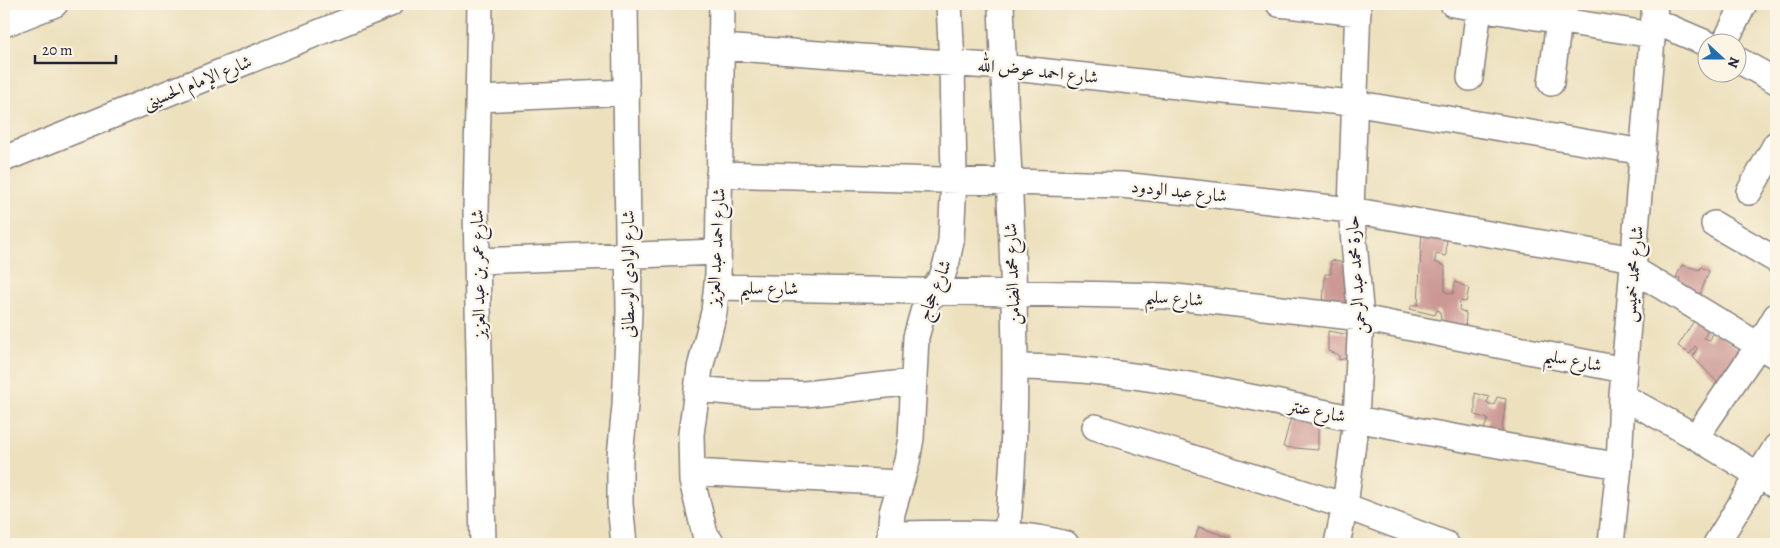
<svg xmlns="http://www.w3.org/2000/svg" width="1780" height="548" font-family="Alegreya,Amiri,serif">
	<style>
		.building { fill: #cc9894 }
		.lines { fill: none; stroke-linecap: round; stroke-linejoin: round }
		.street-casing { stroke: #87817c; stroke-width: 28 }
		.street { stroke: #fff; stroke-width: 25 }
		.labels { text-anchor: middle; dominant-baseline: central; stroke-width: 4.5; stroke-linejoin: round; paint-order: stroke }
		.street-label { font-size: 18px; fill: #22223b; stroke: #fcf5e5 }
	</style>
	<rect width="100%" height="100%" fill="#fcf5e5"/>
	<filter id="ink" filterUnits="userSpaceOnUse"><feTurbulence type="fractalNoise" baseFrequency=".02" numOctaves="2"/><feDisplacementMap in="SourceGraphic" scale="10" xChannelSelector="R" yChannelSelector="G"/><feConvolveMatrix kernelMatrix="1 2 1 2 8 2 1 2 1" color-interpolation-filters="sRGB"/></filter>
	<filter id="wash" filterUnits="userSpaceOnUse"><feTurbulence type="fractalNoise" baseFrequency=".0096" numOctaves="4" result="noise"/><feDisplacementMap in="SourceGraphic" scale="20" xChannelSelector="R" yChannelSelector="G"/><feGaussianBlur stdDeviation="1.12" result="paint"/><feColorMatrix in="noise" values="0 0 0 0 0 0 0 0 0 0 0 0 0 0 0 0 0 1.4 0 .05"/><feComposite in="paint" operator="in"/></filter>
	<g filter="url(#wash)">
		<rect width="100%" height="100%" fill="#ece0bd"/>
		<g id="blocks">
			<path class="building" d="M1422,229l25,5 -1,22 -10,-2 -1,8 10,4v26l8,2 2,-12 14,6 -3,14 -6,-1 -1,9 7,3 -1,19 -23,-3 -2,-18 -3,-1 -2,5 -25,-6 2,-4h6z
				M1331,260l18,4 2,41 -28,-1 2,-30h6z
				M1682,265l18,5 1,-3 8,4 -11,29 -22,-9 4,-13 -4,-1z
				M1697,316l14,7 -7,15 6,2 4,-9 30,22 -26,30 -25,-26 4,-9 -2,-2 -5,8 -12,-8z
				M1328,331l23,4 2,22 -14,3v-5l-11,-4z
				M1475,393l14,4 -2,6 7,2 3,-8 9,2 -6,44 -28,-5 1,-12 11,3 4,-10 -13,-4z
				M1293,410l25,5v35l-35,-3z
				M1199,527l34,12v5h-40z"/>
		</g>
	</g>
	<g filter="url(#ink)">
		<use href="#blocks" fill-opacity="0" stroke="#87817c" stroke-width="1"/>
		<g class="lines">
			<g class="street-casing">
				<path id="street" d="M480,4l-4,206 7,334
					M1001,4c6,180 25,361 5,540
					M1279,4l79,9
					M1453,4l200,31
					M1654,21l54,23
					M4,24l51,-20
					M1725,42l19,-38
					M722,47l281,20 211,23 139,13 290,49
					M1738,60l38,21
					M1470,78l9,-70
					M1551,83l8,-63
					M479,99l148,-7
					M4,159l386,-155
					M719,174l403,11 229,25 283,49
					M1749,192l27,-48
					M1714,224l62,36
					M477,261l241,-9
					M1633,269l143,87
					M717,287l450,9 194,22 263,52
					M1015,367c109,0 215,26 321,48 94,19 188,34 283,51
					M697,389l54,5h54l108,-12
					M1622,396l74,41 80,49
					M1095,427l250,79 101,38
					M1696,437l63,-92 17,-29
					M692,472l207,11
					M890,534c59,0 119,-5 176,10
					M624,544l-4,-40v-48l5,-50 4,-94 -4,-308
					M712,544l-7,-10 -13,-53 -1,-47 9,-66 14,-56 4,-38 4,-270
					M889,544l3,-31 15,-52 4,-23 5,-101 7,-25 9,-21 10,-14 5,-16 4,-20 3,-62 -2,-116 -3,-59
					M1337,544l8,-38 11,-87 5,-101 -10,-108 7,-206
					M1611,544l8,-78 3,-70 33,-392
					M1716,544l60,-97"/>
			</g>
			<use href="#street" class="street"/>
		</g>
	</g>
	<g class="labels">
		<g class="street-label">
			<text transform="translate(1038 71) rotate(6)">شارع احمد عوض الله</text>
			<text transform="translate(197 82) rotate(-22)">شارع الإمام الحسينى</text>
			<text transform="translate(1179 191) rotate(6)">شارع عبد الودود</text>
			<text transform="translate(716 247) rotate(-87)">شارع احمد عبد العزيز</text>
			<text transform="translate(478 274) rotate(-91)">شارع عمر بن عبد العزيز</text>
			<text transform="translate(628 274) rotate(-90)">شارع الوادى الوسطانى</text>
			<text transform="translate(1012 274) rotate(-92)">شارع محمد الضامن</text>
			<text transform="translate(1633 274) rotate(-85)">شارع محمد خميس</text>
			<text transform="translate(1356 275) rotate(-94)">حارة محمد عبد الرحمن</text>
			<text transform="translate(769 288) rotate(1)">شارع سليم</text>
			<text transform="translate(934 290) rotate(-68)">شارع حجاج</text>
			<text transform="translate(1174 298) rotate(4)">شارع سليم</text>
			<text transform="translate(1573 360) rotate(11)">شارع سليم</text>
			<text transform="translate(1317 411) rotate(11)">شارع عنتر</text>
		</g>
	</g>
	<rect width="1780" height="548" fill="none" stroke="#fcf5e5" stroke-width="20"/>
	<g transform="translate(1722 58) rotate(111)"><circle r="24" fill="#fcf5e5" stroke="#a5a1a1"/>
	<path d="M0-4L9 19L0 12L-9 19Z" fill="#1f6fb2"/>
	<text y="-8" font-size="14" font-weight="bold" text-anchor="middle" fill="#22223b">N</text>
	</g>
	<path d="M35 55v8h81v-8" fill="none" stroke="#22223b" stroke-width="2.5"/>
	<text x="42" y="55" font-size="15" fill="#22223b" stroke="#fcf5e5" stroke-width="4" paint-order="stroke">20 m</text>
</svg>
